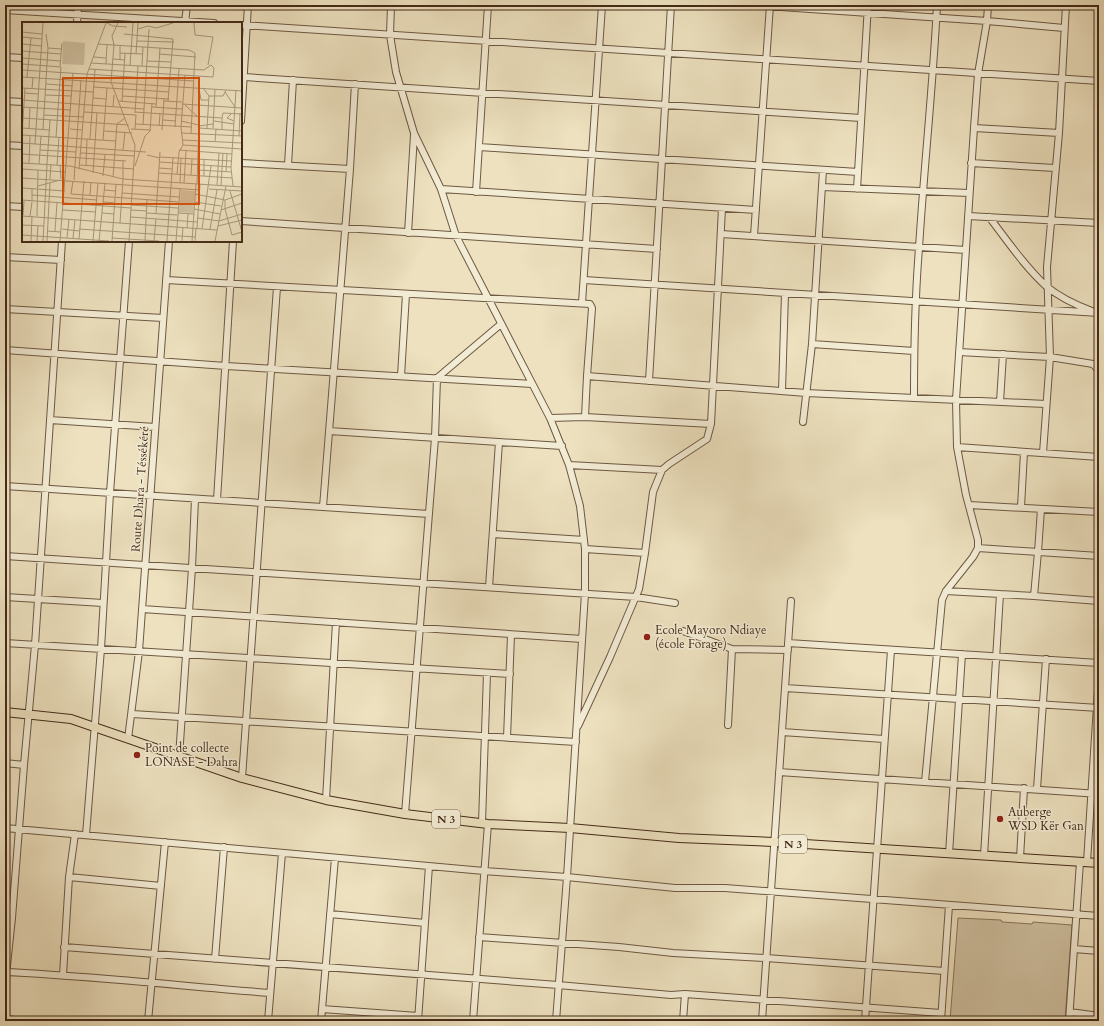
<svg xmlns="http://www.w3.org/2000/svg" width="1104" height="1026" font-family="Cardo,serif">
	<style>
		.green { fill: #d0c2a3; stroke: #8a765e }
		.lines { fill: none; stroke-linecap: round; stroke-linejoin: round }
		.minor-casing { stroke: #6e5842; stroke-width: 8 }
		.major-casing { stroke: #442b18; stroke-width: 10 }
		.minor { stroke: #f3ecd5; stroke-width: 6 }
		.major { stroke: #ede1bf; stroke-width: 8 }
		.poi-dot { fill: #8f2418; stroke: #f3ecd5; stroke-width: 1.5 }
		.labels { text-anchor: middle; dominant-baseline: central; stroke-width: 3; stroke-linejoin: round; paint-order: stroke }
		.shield { fill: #f3ecd5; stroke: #786551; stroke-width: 1 }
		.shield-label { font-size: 11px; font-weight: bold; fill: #442b18 }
		.street-label { font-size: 12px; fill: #442b18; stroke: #f3ecd5 }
		.poi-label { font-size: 12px; fill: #442b18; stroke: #f3ecd5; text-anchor: start }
		.inset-road { fill: none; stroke: #a9987c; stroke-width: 1 }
		.view { fill: #d8540d; fill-opacity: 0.15; stroke: #d8540d; stroke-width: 2 }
		.inset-edge { fill: none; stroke: #442b18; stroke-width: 2 }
	</style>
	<rect width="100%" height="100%" fill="#ede1bf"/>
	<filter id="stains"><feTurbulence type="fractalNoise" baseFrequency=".005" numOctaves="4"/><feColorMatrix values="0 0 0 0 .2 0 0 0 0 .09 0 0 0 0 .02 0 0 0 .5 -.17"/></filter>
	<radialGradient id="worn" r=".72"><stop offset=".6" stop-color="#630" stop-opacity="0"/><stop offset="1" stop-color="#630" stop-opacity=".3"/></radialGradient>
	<path class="green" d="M958,918l43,2 1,2 30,2 1,-2 39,3 -7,96h-115z"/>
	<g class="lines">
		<g class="minor-casing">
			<path id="minor" d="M391,5l-1,30 6,37 18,61 27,56 15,47 94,182 19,47 11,41 5,43v44l-18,284 -11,144
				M752,5l235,16 77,7
				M5,10l209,13
				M77,23l1,-18
				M185,23l2,-18
				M241,25l858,56
				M5,57l18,1
				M244,77l617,41
				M5,101l18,1
				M241,121l7,-116
				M974,128l85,5
				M5,145l18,1
				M479,147l379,25
				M241,163l109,6
				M971,163l84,5
				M288,165l5,-85
				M822,187l147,6
				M441,189l315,21
				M857,189l11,-184
				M476,192l12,-187
				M5,206l18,1
				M968,216l131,7
				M989,217c18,23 35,49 57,69 13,11 30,19 46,25
				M241,221l416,28
				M408,233l6,-98
				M721,234l245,16
				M754,236l16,-231
				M5,257l56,3
				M166,280l424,24 2,4 -5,68 -2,41
				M584,280l515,33
				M582,303l20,-298
				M5,309l158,9
				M812,344l102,7
				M5,350l221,16 306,18
				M959,352l91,5 43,7 6,7
				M401,376l5,-82
				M587,376l219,17 240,11
				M649,381l22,-376
				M782,391l3,-98
				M914,397c0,-50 1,-99 5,-149 5,-81 14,-162 18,-243
				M1000,402l3,-48
				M550,418l35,-1 126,7
				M50,420l105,7
				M803,422l9,-78 11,-174
				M329,431l233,15
				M957,447l142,10
				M1043,453l7,-96 -3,-90 12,-134 7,-128
				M569,465l93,5
				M5,486l424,28
				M217,500l16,-259
				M969,505l130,7
				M323,507l27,-338 5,-85
				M1021,507l3,-55
				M493,534l91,6
				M978,548l121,8
				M585,549l60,4
				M5,556l631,41 39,6
				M489,587l10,-145
				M946,591l88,5 65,5
				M1034,596l4,-44 3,-43
				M5,597l98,6
				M142,609l440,30
				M683,631l49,18 56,1
				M5,643l505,31
				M788,643l311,20
				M785,688l314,20
				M132,714l444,28
				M728,725l4,-76
				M578,726l32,-69 29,-68 6,-36 8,-61 9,-22 7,-6 38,-25 4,-15 11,-216
				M782,732l102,7
				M507,738l4,-103
				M128,739l11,-88 30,-410
				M179,757l13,-189 3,-69
				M5,763l19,2
				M779,772l320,22
				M242,778l35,-491
				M925,782l17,-182 4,-9 27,-34 5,-9v-8l-12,-45 -9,-48 -1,-47 18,-272 4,-54 9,-53 1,-16
				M1037,789l9,-130
				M326,800l10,-178
				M405,814l30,-376 2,-60 64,-54
				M482,823l5,-150
				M5,828l479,43 83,6 108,11h50l374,28
				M86,835l15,-186 9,-156 19,-252
				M949,854l13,-200
				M984,856l16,-262
				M1020,858l4,-70
				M1087,862l12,-188
				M69,877l92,9
				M330,914l95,9
				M479,937l140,10 54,6 93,5 178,13
				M64,947l494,38 113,10 14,-1 256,19
				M1074,949l25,2
				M215,959l9,-112
				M5,972c88,4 177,14 265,21
				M63,975l6,-98 6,-43
				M5,984l7,-66 12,-153 11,-120 27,-404
				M322,1009l96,7
				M1070,1012l29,4
				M5,1019l20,2
				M148,1021l17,-179
				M268,1021l14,-168
				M321,1021l14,-163
				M418,1021l11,-155
				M473,1021l15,-197
				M683,1021l2,-27
				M762,1021l29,-420
				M865,1021l26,-371
				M941,1021l8,-116
				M1069,1021l11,-159"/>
		</g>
		<g class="major-casing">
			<path id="major" d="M5,712l66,7 171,59 84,22 79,14 83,10 82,4 109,10 95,4 325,21"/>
		</g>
		<use href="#minor" class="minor"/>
		<use href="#major" class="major"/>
	</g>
	<g class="poi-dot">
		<circle cx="647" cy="637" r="4"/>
		<circle cx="137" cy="755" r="4"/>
		<circle cx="1000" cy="819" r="4"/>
	</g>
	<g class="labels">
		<g class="shield">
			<rect x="432" y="810" width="28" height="18" rx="3"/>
			<rect x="779" y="835" width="28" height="18" rx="3"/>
		</g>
		<g class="shield-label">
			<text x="446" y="819">N 3</text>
			<text x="793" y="844">N 3</text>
		</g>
		<g class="street-label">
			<text transform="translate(140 489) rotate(-86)">Route Dhara - Téssékéré</text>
		</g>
		<g class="poi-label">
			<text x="655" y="630">Ecole Mayoro Ndiaye<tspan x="655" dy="14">(école Forage)</tspan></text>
			<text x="145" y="748">Point de collecte<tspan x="145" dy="14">LONASE - Dahra</tspan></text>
			<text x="1008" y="812">Auberge<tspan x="1008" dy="14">WSD Kër Gan</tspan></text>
		</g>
	</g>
	<g transform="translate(22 22)">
		<rect width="220" height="220" fill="#ede1bf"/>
		<path d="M41,19l22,2 -1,22 -22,-1zM159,168l14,1 -2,22 -14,-1z" fill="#d0c2a3"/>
		<path class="inset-road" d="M85,1l6,3 14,1M96,1l-6,13 2,9 -3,37 24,63 -6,96M172,1l1,12 18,2 -5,28M116,7l10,-3 8,2 17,-5M0,10l20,2M102,12l49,5 -5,62M0,15l20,2M115,19l37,1M0,22l20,2M76,22l91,6 6,3 -4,81M26,26l13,1M0,29l39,3M98,31l22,1M114,32l2,-31M137,32l37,3M72,35l12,1M0,36l39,3M91,37l12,1M98,37v-13M125,39l24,1M0,42l39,3 -5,70M84,42l1,-19M38,44l2,-23M108,44l3,-43M120,44l1,-19M67,47l124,8 1,-9 -3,-3 -7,5 -113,-7M0,48l172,11M0,55l220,14M5,55l4,-39M24,62l27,2M71,65l76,5M0,66l71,4M177,66l2,12h7M181,66l6,8h14l3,-6M10,67l1,-12M203,70l10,15M3,71l13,1M23,73l27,1M100,74l47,3M71,76l13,1M0,78l122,9M96,79l38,3M100,79l3,-48M142,79l18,1M160,82l60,4M163,83l12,11M0,85l49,3M91,85l1,-12M130,85l30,2M134,85l4,-59M62,90l52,3 -1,14M113,90l87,6v11M113,91l3,-47M209,92l-4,4 7,3M22,93l40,2M0,96l107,7M200,96l1,-5 19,1M141,98l13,1M159,99l18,4 -2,59M192,99l20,3M113,102l57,3M121,103l6,-96M137,104l1,-12M177,104l14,-2M153,105l4,-58M0,106l28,2M7,106l1,-20M177,106l43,3M185,106l2,-32M191,106l2,-39M21,107l5,-81 -2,-14M48,107l12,1M109,107l20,1M140,108l2,-31M82,109l28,2M159,111l61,3M0,113l94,6M0,113l3,-47M217,114l1,-23M68,117l5,-70M81,118l4,-52M160,118l60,3M193,120l1,-13M0,121l124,9M13,122l8,-121M161,123l59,4M18,128l36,2M101,128l2,-18M157,128l53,4M59,131l54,3M0,132l104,7M125,133l13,3M138,135l72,4M138,140l71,5M0,141l48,3 53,13 119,8M7,141l1,-27M17,142l2,-28M25,142l3,-44M35,143l2,-28M38,143l1,14M58,143l54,4M64,144l1,-27M113,144l10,-30 5,-5 2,-28M137,146l13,1M0,147l44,3M57,147l8,-95 19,-51M176,148l34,2M204,150l1,-18M71,151l4,-60M137,151l73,5M155,152l2,-22 4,-7 -2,-18 4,-52M169,153l1,-16M81,154l2,-22M182,154v-16M91,155l4,-53 8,-6M0,156l178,12M28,157l1,-15M101,157v-19M52,158l7,-100M158,161l1,-25M162,161l2,-32M195,163l2,-32M199,163l2,-32M16,164l22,-6M211,164l-2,-18 5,-78M0,166l43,3M187,167l33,2M82,168l12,1M208,169l12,41M100,171l57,4M49,172l108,8M49,172l2,-13M173,172l30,6 17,-6M10,173l65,5M68,173l1,-13M0,178l42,3M203,178v9l7,26 10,-3M10,179v-13M81,180l12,1M173,180l26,4M42,181l67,5M109,183l47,3M172,187l26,5M41,188l33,2M109,188l16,1M199,188l21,-7M80,191l12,1M125,191l30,2M134,191l4,-61M156,191l16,1M1,193l1,-14M0,194l195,14M8,194l2,-14M15,194l1,-46M109,195l66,5M176,196l21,3 23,-7M98,201l3,-44M0,203l22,1M196,204l24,-6M165,206l1,-14M175,206l3,-44M40,207l17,2M57,207l116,8M180,207l9,-63M188,207l7,-39M25,209l14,1M33,209l2,-28M0,213l87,6M45,216l2,-19M51,216l2,-18M90,216l47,3M57,217l5,-58M9,219l1,-25M15,219l1,-15M21,219l4,-76M25,219l3,-58M38,219l13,-168M71,219l5,-58M77,219l6,-58M90,219l4,-57M123,219l2,-41M132,219l2,-22M145,219l6,-83M154,219l4,-52M160,219l1,-14M170,219l4,-57M173,219l1,-13M193,219l11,-55"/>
		<path class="view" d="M41,56h136v126h-136z"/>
		<rect width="220" height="220" class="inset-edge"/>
	</g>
	<rect width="1104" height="1026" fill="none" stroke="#ede1bf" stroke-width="20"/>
	<rect x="6" y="6" width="1092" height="1014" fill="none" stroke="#442b18" stroke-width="2"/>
	<rect x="10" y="10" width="1084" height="1006" fill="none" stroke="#442b18"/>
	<rect width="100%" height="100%" filter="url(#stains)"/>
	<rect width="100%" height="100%" fill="url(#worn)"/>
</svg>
